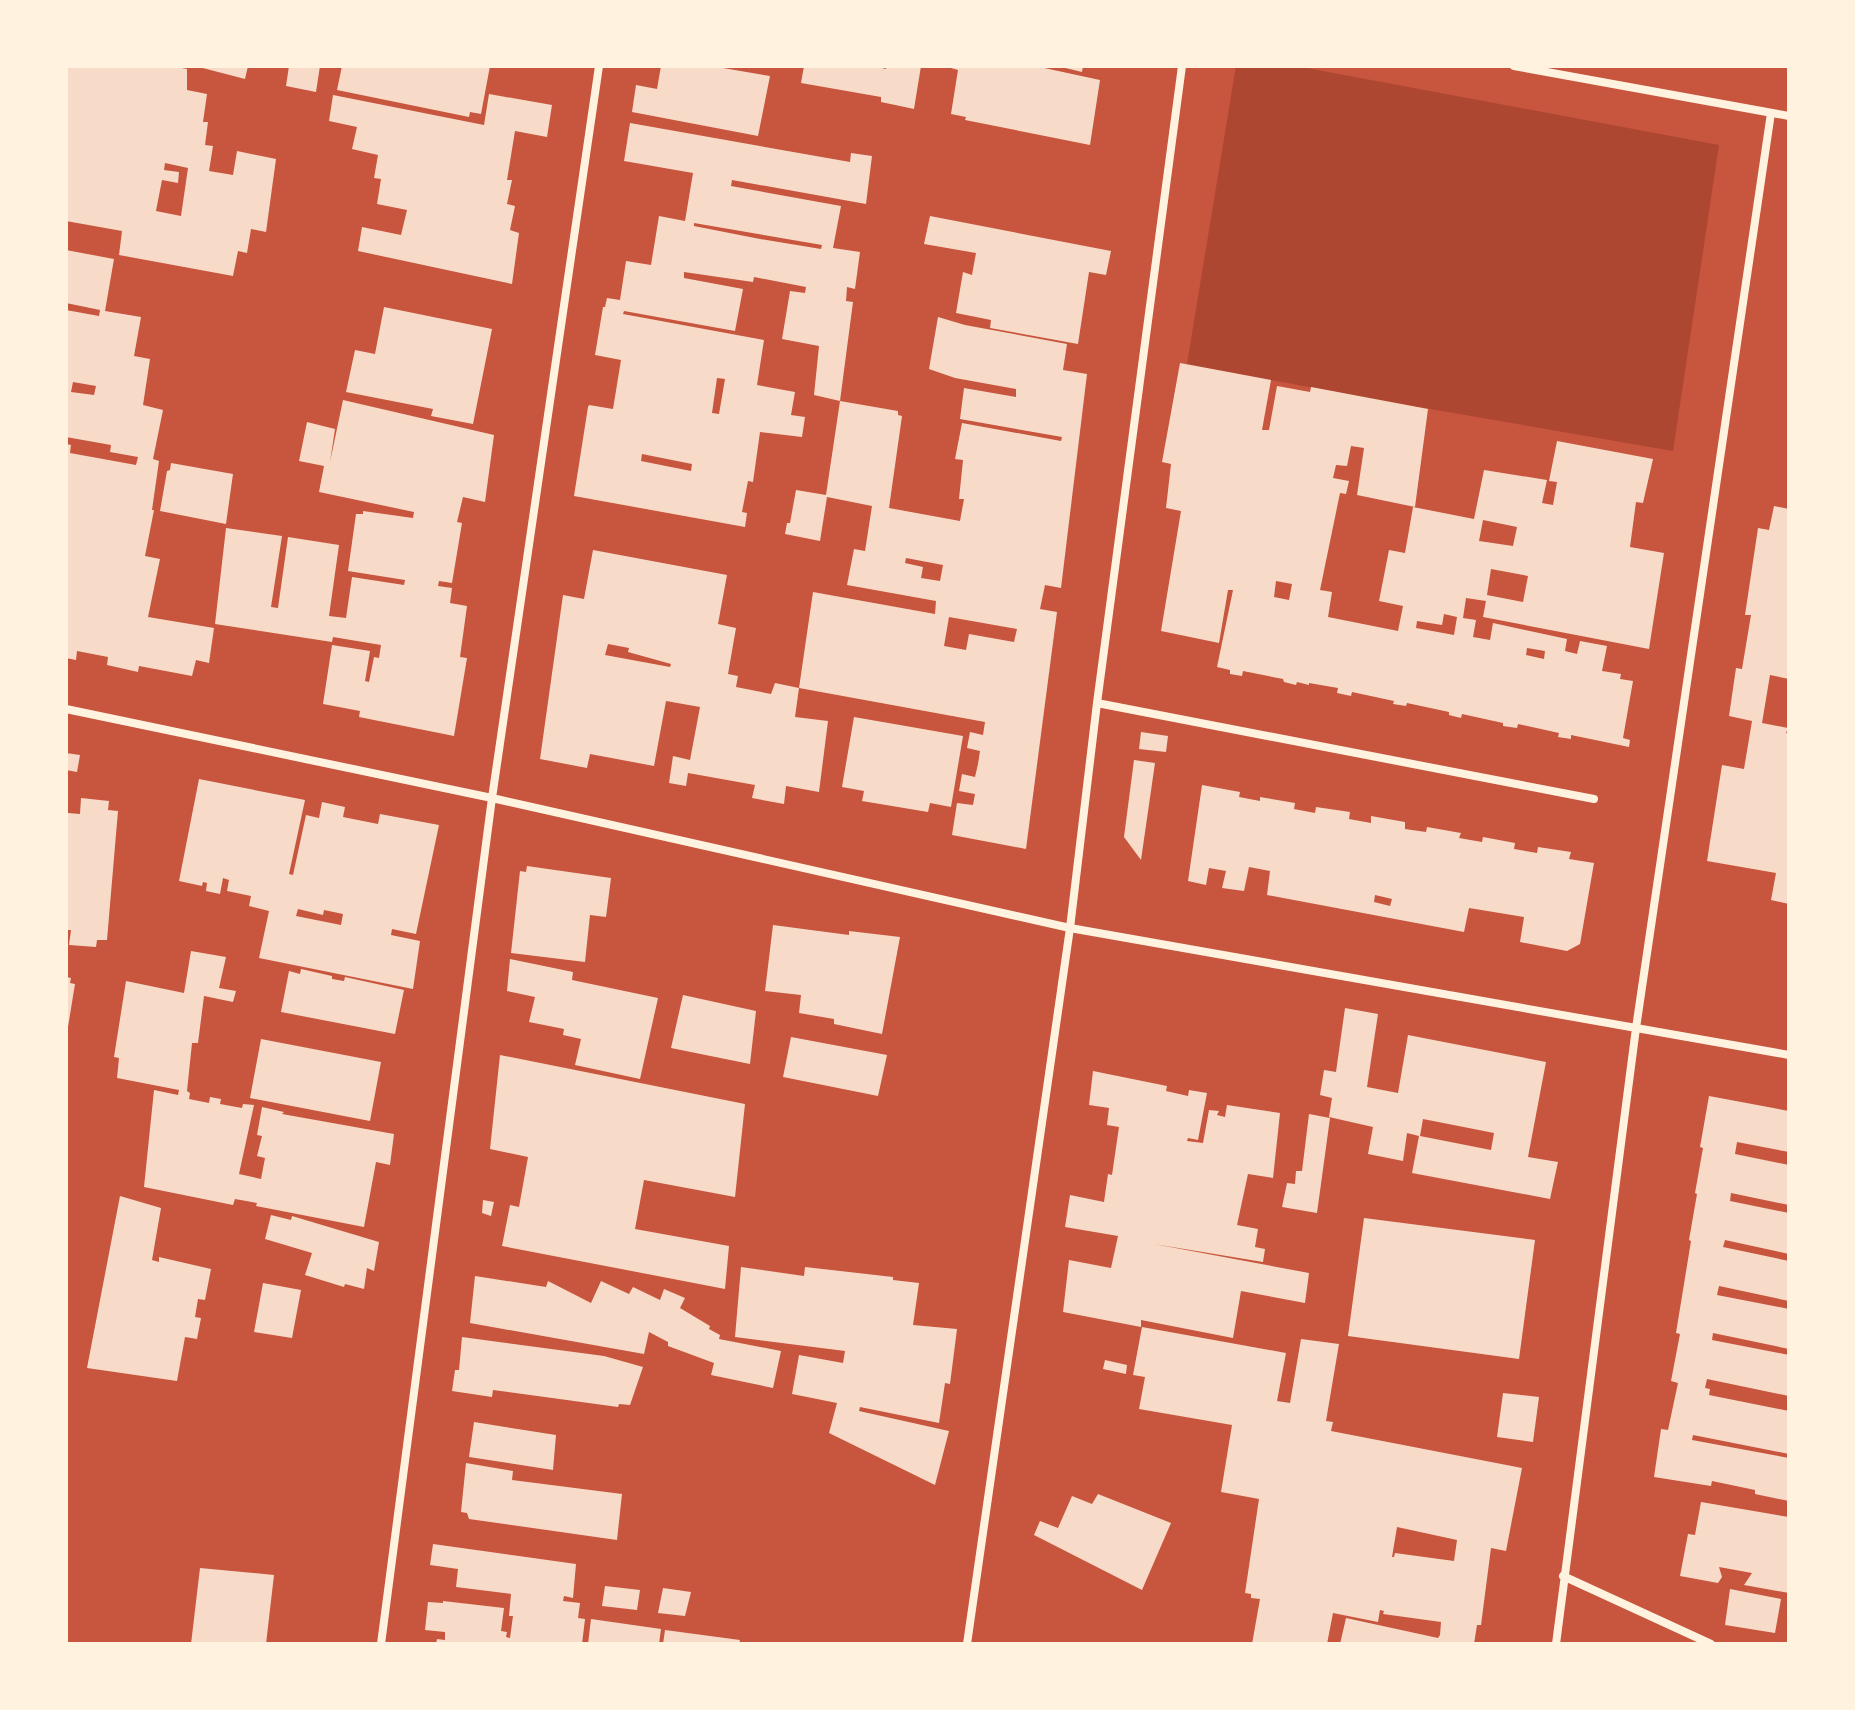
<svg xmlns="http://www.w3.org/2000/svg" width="1855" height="1710" font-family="'IBM Plex Sans',sans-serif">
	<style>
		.green { fill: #ae4732 }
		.building { fill: #f7dbc8; fill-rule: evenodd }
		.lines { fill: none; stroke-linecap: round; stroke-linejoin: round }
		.minor { stroke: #fff3e0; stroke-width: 8 }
	</style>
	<rect width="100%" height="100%" fill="#c8553d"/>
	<path class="green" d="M1236,66h60l423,79 -46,306 -295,-51 -191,-36z"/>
	<path class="building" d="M66,66h105l16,3v21l20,4 -4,28h5l-3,23 8,1 -4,25 24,4 4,-24 39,8 -10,73 -15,-3 -4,24 -9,-2 -5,25 -114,-21 3,-24 -56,-10zM165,163l23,5 -7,48 -25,-5 6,-31 16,3 1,-11 -15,-2z
		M195,66h53l-3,13z
		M289,66h31l-4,26 -30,-6z
		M342,66h148l-9,48 -11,-2 -1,5 -132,-27z
		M661,66h63l-1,2 47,8 -12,60 -126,-24 4,-27 21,4z
		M804,66h69l13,3v-3h35l-7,43 -33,-7v-5l-80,-14z
		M944,66h91l65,14 -10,65 -125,-25 1,-3 -15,-3 7,-44z
		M1057,66h26l-1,6z
		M489,94l63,11 -5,32 -32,-6 -8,49h5l-5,24 8,2 -5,24 9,3 -7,51 -154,-33 4,-24 39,8 6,-25 -30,-6 4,-25 -7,-1 4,-23 -26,-6 5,-22 -28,-6 4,-26 151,30z
		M630,123l220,39 1,-9 21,3 -6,48 -134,-24 -1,6 110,20 -8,42 27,4 -5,37 -8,-2 -1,14 7,1 -13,99 -26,-6 5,-49 -37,-7 8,-48 15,2 1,-6 -52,-10 -1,5 -69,-10v6l59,11 -8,42 -111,-20 -1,3 141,26 -7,45 38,7 -4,23 14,2 -3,20 -42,-5 -7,50 -5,-1 -6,31 5,1 -2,14 -171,-31 14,-89 1,-2 24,4 8,-49 -26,-5 8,-48h2l2,-9 13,2 6,-39 25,4 8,-49 26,5 8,-48 -69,-12zM694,223l128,22 -1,4 -61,-10 -66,-13zM717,378l8,1 -6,35 -7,-1zM642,454l50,10 -1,7 -50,-10z
		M930,216l181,35 -5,24 -17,-3 -11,72 -88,-16 1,-8 -35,-7 7,-41 9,3 4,-22 -52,-9z
		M66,250l48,9 -9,52 36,6 -7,39 16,3 -7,46 20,5 -10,49 6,2 -7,49h2l-9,46 15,3 -12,58 66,11 -5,35 -13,-3 -4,16 -53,-10 -1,6 -31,-7 1,-8 -31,-6 -1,9 -10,-2v-214l5,1 -1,8 66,12 2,-8 -28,-5 1,-7 -45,-8v-127l33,6 1,-6 -34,-7zM73,382l23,4 -2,9 -23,-3z
		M384,307l108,22 -19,95 -42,-8 2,-7 -87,-17 9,-42 20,4z
		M938,317l27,8 102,19 -4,26 24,4 -26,214 -16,-3 -5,24 17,3 -31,237 -74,-14 5,-32 16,2 2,-11 -16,-3 3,-17 13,3 3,-13 2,-13 -13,-3 3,-16 13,3 2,-13 -186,-34 14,-96 122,22 1,-13 -89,-16 7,-36 11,2 7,-45 -45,-9 -7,44 -35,-7 2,-11h3l6,-33 30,5 14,-94 58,10v4l4,1 -13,92 71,13 4,-22h-5l4,-39 -8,-1 7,-36 99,18 1,-4 -102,-18 4,-31 52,9v-8l-61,-11 -26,-9zM906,558l37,7 -3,16 -19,-3 2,-11 -18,-4zM949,617l68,12 -3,13 -45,-8 -3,16 -22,-4z
		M1180,363l91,17 -9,50h7l8,-44 33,6 1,-5 117,22 -13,98 -58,-12 7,-47 -13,-2 -4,20 -11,-1 -3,13 16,3 -3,13 -6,-1 -20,97 12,2 -4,25 70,14 5,-25 -24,-5 10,-51 16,3 8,-46 61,12 10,-49 63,10 -5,23 11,2 4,-23 -8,-1 8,-40 96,18 -10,44 -7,-1 -6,45 34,6 -15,96 -166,-32 3,-16 -20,-3 -3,20 13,2 -3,17 17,3 3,-17 74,16 -2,12 12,3 3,-13 27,5 -5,25 19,3 -1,5 13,2 -10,57 7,2 -1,7 -58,-12v4l-13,-2 1,-4 -41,-9 -1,4 -14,-2v-3l-41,-9 -1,4 -12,-3v-3l-42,-9 -1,3 -13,-2 1,-3 -42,-9 -1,4 -14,-3 1,-5 -29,-5v2l-12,-3 -1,3 -12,-3 -1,-3 -40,-8 -1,5 -12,-2v-4l-13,-3 16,-77h-5l-9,53 -58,-12 20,-120 -15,-3 5,-44 -9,-2zM1483,520l34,7 -4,19 -34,-5zM1491,569l37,7 -5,26 -36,-7zM1276,581l16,3 -3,16 -15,-3zM1444,614l13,3 -3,18 -38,-7 1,-7 25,4zM1527,648l18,3 -1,8 -18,-4z
		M343,400l151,35 -9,67 -22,-5 -6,25 5,1 -10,60 -13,-2 -1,5 14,2 -2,15 17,3 -7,51 7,1 -13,78 -95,-19 1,-6 -37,-7 9,-59 38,6 -5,30 4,1 5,-25 5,1 2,-13 -48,-8 -1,5 -117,-18 11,-96 56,8 -11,71 7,1 10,-71 51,8 -10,71 17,2 6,-41 52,8 1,-5 -57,-9 8,-57h7v-3l50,7 1,-6 -95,-20 5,-26 -25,-5 8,-39 28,7 -5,33z
		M171,463l62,11 -7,50 -66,-13 7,-40 3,-1z
		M1774,506l15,3v170l-19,-4 -8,48 26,5 -2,5 3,1v170l-18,-4 5,-27 -69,-12 15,-96 22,4 8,-48 -23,-5 7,-48 6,1 9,-54h-6l13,-87 11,2z
		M593,550l134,25 -9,49 18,4 -8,46 10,2 -2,11 35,7 4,-11 24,5 -4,29 33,4 -9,71 -33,-6 -2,18 -32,-6 3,-13 -67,-12 -2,13 -17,-3 4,-27 17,4 10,-53 -34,-6 -12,65 -64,-12 -3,14 -47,-9 23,-164 21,4zM608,644l21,4 -1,4 43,12 -1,3 -65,-12z
		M854,717l109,19 -12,71 -21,-4 -2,9 -66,-11 2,-10 -22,-4z
		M1141,732l27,4 -2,16 -27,-3z
		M66,753l14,2 -3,17 -11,-2z
		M1134,760l21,3 -14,97 -17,-23z
		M199,779l106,21 -16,74 4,1 13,-60 13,3 3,-16 23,5 -2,10 35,7 2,-10 59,11 -23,109 -24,-5 -1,6 29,6 -7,48 -154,-31 10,-47 -20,-5 2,-10 -24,-5 2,-11 -6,-2 -3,16 -14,-3 1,-8 -4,-1 -1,4 -23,-5zM298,909l25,6 1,-5 19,4 -2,11 -45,-9z
		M1202,785l38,7 -1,5 21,4v-4l35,6 -1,6 21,4 1,-6 34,5 -1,7 22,4v-7l34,6v7l21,3 1,-5 34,6 -2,5 23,4 1,-5 32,6 -1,6 23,4 1,-6 33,5 -2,7 25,4 -14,81 -13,7 -47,-9 4,-25 -55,-9 -5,24 -197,-37 3,-24 -21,-4 -5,24 -22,-3 4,-17 -17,-3 -3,17 -18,-4zM1375,895l17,4 -2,7 -16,-4z
		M81,798l28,3 -1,9 10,1 -11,129h-10l-1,7 -27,-2 2,-15h-5l2,-117 12,1z
		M527,866l84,12 -5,39 -16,-2 -5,47 -74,-9 9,-82 6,1z
		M773,925l76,10v-4l51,6 -18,97 -48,-10v-5l-35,-6 2,-18 -36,-4z
		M191,951l35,6 -7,31 17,3 -3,11 -29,-6 -6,47h-6l-5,48 3,2 -1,6 20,4 1,-6 11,2 -1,5 22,4 1,-4 11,1 -15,69 22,5 4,-21 -8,-2 5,-20 -5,-1 5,-28 22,5 -2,2 112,20 -4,31 -14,-3 -12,65 -108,-21 1,-3 -22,-4 -2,6 -89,-18 10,-97 24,5 1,-5 -62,-12 2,-20 -5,-1 12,-76 58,12z
		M510,959l63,13 -1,8 86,18 -18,81 -65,-14 6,-26 -18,-4 1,-6 -35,-7 6,-25 -28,-6z
		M301,969l31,7v3l12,2 1,-4 59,13 -9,44 -114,-22 8,-41 11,3z
		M66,977l5,1 -1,5 5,1 -7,43z
		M683,995l73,16 -6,53 -79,-16z
		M1345,1008l33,6 -11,73 31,6 10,-58 138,27 -18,95 30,5 -8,37 -138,-26 7,-37 -12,-3 -4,28 -35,-7 5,-27 -44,-10 3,-19 -12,-3 4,-25 12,2zM1423,1119l71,14 -3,17 -71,-14z
		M791,1037l96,18 -9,41 -95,-19z
		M261,1039l120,23 -11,59 -120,-23z
		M500,1055l245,49 -10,93 -91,-17 -9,49 94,17 -4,43 -223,-43 8,-41 9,2 9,-50 -38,-8z
		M1093,1071l74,15 -1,5 22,5 1,-6 18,3 -9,47 -10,-2 -1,3 16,2 6,-33 10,1 -2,4 8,2 2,-12 53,8 -7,65 -25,-4 -11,51 21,4 -3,18 10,2 -2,13 -109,-18 155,29 -4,30 -64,-12 -8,47 -92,-18v7l-78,-15 6,-52 42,8 7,-32 -53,-9 5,-32 34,7 4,-28 4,1 7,-48 -12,-2 2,-17 -20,-3z
		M1709,1096l80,15v41l-52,-10 -2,12 54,11v40l-58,-12 -1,8 59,12v41l-64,-14 -2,7 66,14v40l-70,-15 -2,9 72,14v40l-76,-16 -1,7 77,15v41l-82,-17 -2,9 5,1 -1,6 80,16v43l-96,-19 -1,5 97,18v43l-34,-7v-4l-43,-9 -1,5 -57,-9 7,-48 7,1 10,-47 -7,-2 9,-47 -4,-1 15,-92 -2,-1 8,-46 -2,-1 8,-45 -3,-1z
		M1309,1114l21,4 -13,95 -35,-6 5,-24 8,1 1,-13h6z
		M120,1196l41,12 -9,52 7,2v-5l52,12 -6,31 -7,-1 -3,18 6,1 -4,21 -12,-2 -8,44 -90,-13z
		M483,1200l11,2 -3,14 -9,-3z
		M271,1215l20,5 1,-4 87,26 -5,29 -7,-3 -3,21 -19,-5 -1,3 -39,-12 7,-22 -47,-14z
		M1364,1218l171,22 -16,119 -171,-23z
		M741,1267l63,9 1,-9 88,10v3l26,3 -6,42 44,4 -7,55 -5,-1 -6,40 -79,-16 -1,4 90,20 -14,54 -106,-52 8,-30 -45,-9 7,-39 44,8 2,-12 -110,-14z
		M475,1276l71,11 2,-6 43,22 10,-22 28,13 4,-7 27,13 4,-11 21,9 -5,10 30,18 -1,3 11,6 -1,4 62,12 -8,37 -62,-13 3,-12 -46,-17v-4l-19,-10 -5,22 -174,-31z
		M263,1283l38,7 -9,48 -38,-6z
		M1142,1327l144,26 -9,48 13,2 11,-64 38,5 -13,77 7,1 -2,9 191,37 -16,83 -15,-3 -10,77h-4l-3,19h-134l6,-26 92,20 2,-3 1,-13 -58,-8 1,-3 -4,-1 -2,12 -45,-9 -6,31h-75l8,-45 -9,-1v-4l-6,-1 14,-94 -38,-7 11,-67 -93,-16 6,-32 -12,-2zM1397,1527l60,13 -3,21 -59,-8 -1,4h-2z
		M462,1337l142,19 39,11 -13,38 -11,-1 -1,3 -125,-17 -1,7 -40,-6 3,-21h4z
		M1105,1360l22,5 -1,9 -23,-5z
		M1503,1393l36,4 -6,45 -36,-5z
		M474,1422l82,13 -3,35 -84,-13z
		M466,1463l47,8 -1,9 110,14 -5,46 -148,-21 -2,-6 -6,-1z
		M1098,1494l73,29 -29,67 -108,-55 6,-14 18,7 14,-32 20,8z
		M1701,1502l88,15v76l-45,-8 8,-12 -33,-6 3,10 -4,6 -38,-7 8,-42 7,1z
		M433,1544l143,20 -3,34 -9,-2 -1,5 17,2 -2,15 7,1 -3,25h-146l1,-5 8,1v-8l-20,-2 3,-28 15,1v-2l61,7 -3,23 6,1 -1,5 4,1 3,-22h-4l2,-22 -55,-7 2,-18 -28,-4z
		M200,1568l74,7 -8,69h-75z
		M605,1586l35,4 -3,20 -35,-4z
		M663,1588l28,4 -6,24 -27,-3z
		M1730,1589l51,10 -6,34 -50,-8z
		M591,1619l70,10 -2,15h-71z
		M665,1630l75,10 -1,4h-76z"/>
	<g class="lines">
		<path class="minor" d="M1514,66l275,50
			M1097,703l497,96
			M66,709l426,89 578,130 719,127
			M1563,1576l148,68
			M381,1644l111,-846 107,-732
			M967,1644l103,-716 27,-225 85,-637
			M1556,1644l80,-616 135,-915"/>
	</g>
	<rect width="1855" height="1710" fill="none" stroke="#fff3e0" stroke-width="136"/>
</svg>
